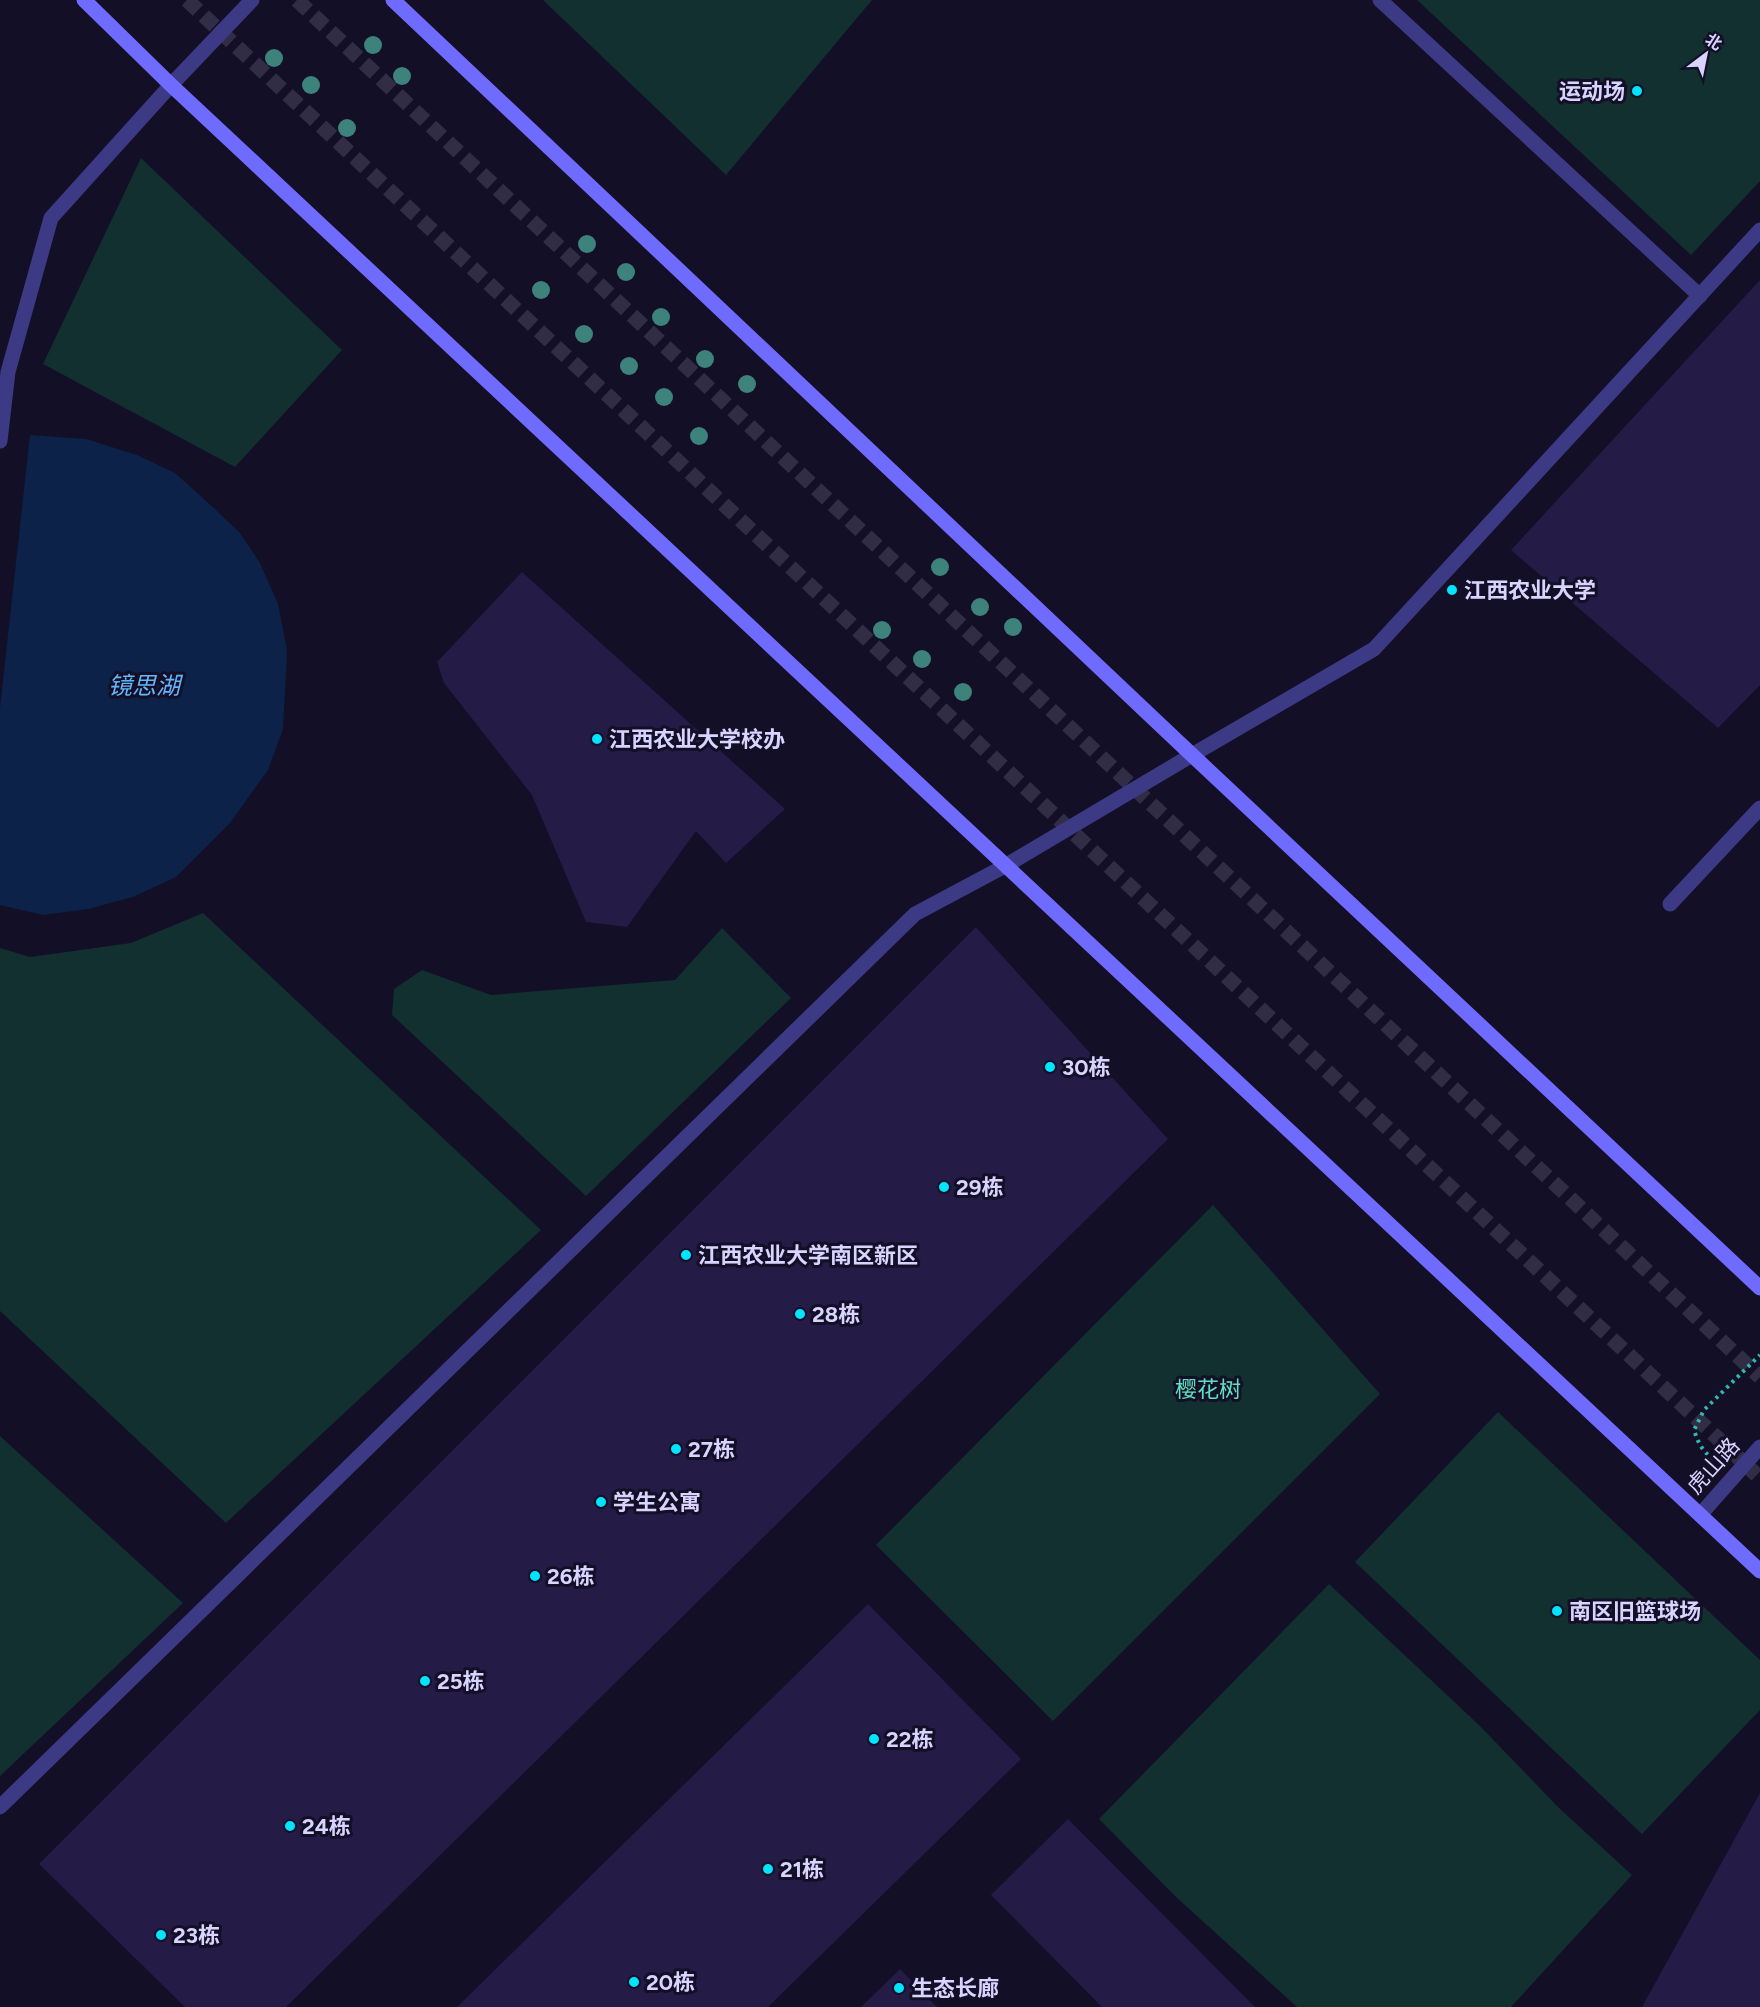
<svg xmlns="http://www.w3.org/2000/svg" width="1760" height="2007" font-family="Figtree,'Noto Sans SC',sans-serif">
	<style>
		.green { fill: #12302f }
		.water { fill: #0c2248 }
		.building { fill: #241b47 }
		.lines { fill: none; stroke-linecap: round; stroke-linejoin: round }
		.primary-tunnel { stroke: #312d47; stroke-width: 15; stroke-dasharray: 15 8; stroke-linecap: butt }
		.path { stroke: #2fb8b0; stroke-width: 4; stroke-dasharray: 3 4.5; stroke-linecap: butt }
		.service { stroke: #3d3a85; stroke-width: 15 }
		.tertiary { stroke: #3d3a85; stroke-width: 15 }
		.secondary { stroke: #6f6bff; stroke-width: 15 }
		.tree { fill: #3d827b }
		.poi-dot { fill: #00e5ff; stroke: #130f26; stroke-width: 2 }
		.labels { text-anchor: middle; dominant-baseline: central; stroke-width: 6; stroke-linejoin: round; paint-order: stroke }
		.poi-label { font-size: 22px; font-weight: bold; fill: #d9d4ff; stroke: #130f26; text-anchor: start }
		.park-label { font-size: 22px; fill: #5fe0c0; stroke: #130f26 }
		.street-label { font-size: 22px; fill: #d9d4ff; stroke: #130f26 }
		.water-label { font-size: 24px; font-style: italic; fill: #62b6ff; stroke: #130f26 }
	</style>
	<rect width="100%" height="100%" fill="#130f26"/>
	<path class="green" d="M543,0h329l-146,175z
		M1417,0h343v181l-69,74z
		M141,158l201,192 -107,117 -192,-103z
		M203,913l338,317 -315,293 -226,-212v-363l30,9 101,-14z
		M722,928l69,70 -205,198 -194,-181 2,-26 28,-19 69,25 184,-15z
		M1213,1205l167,189 -327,327 -177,-176z
		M1498,1412l262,248v50l-118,124 -287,-272z
		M0,1436l183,167 -183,173z
		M1329,1584l152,143 78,81 73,67 -121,132h-214l-122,-111 -76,-77z"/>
	<path class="water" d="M30,435l56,4 51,16 38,18 40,36 25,24 20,30 18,41 9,46 -2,42 -2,37 -15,41 -38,53 -54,54 -43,20 -45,12 -45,6 -43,-10v-197z"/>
	<path class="building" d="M1760,280v405l-42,43 -207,-178z
		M522,572l263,237 -59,54 -30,-32 -69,96 -41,-5 -54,-127 -88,-112 -7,-21z
		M976,927l192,212 -882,868h-101l-146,-143z
		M868,1604l153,155 -253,248h-311z
		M1760,1793v214h-118z
		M1068,1819l187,188h-153l-111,-112z
		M900,1969l37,38h-76z"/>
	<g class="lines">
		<path class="primary-tunnel" d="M187,0l1573,1478
			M297,0l1463,1377"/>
		<path class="path" d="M1714,1459c-12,-7 -16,-17 -20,-29l10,-20 56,-55"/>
		<path class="service" d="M1380,0l320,296
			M1192,755l182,-106 386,-419
			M1670,904l90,-96
			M1700,1515l60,-68"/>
		<path class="tertiary" d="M0,441l8,-69 43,-154 120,-133 81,-85
			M0,1807l915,-893 90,-48 187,-111"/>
		<path class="secondary" d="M84,0l87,85 1589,1486
			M393,0l799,755 568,533"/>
	</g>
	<g class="tree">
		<circle cx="373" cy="45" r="9"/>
		<circle cx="274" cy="58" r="9"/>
		<circle cx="402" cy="76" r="9"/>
		<circle cx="311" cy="85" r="9"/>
		<circle cx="347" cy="128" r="9"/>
		<circle cx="587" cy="244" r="9"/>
		<circle cx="626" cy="272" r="9"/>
		<circle cx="541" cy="290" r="9"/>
		<circle cx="661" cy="317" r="9"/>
		<circle cx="584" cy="334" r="9"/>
		<circle cx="705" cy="359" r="9"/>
		<circle cx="629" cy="366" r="9"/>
		<circle cx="747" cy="384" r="9"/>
		<circle cx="664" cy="397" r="9"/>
		<circle cx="699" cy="436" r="9"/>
		<circle cx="940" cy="567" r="9"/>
		<circle cx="980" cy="607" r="9"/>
		<circle cx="1013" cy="627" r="9"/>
		<circle cx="882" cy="630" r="9"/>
		<circle cx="922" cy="659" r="9"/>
		<circle cx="963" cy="692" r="9"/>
	</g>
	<g class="poi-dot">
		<circle cx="1637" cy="91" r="6"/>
		<circle cx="1452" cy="590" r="6"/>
		<circle cx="597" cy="739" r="6"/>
		<circle cx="1050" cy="1067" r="6"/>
		<circle cx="944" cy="1187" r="6"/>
		<circle cx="686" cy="1255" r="6"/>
		<circle cx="800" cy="1314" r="6"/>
		<circle cx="676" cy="1449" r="6"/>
		<circle cx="601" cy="1502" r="6"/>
		<circle cx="535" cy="1576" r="6"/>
		<circle cx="1557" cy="1611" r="6"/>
		<circle cx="425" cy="1681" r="6"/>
		<circle cx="874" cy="1739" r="6"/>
		<circle cx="290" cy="1826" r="6"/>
		<circle cx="768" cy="1869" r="6"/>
		<circle cx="161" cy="1935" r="6"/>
		<circle cx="634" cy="1982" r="6"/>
		<circle cx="899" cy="1988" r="6"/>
	</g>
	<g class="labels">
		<g class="poi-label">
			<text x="1625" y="91" text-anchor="end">运动场</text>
			<text x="1464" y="590">江西农业大学</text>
			<text x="609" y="739">江西农业大学校办</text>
			<text x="1062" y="1067">30栋</text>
			<text x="956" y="1187">29栋</text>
			<text x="698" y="1255">江西农业大学南区新区</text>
			<text x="812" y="1314">28栋</text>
			<text x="688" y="1449">27栋</text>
			<text x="613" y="1502">学生公寓</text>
			<text x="547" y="1576">26栋</text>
			<text x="1569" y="1611">南区旧篮球场</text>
			<text x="437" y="1681">25栋</text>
			<text x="886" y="1739">22栋</text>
			<text x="302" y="1826">24栋</text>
			<text x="780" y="1869">21栋</text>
			<text x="173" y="1935">23栋</text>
			<text x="646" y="1982">20栋</text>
			<text x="911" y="1988">生态长廊</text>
		</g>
		<g class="park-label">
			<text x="1208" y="1389">樱花树</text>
		</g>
		<g class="street-label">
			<text transform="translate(1713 1466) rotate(-48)">虎山路</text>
		</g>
		<g class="water-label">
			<text x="144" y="685">镜思湖</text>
		</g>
	</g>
	<g transform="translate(1706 54) rotate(32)" stroke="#130f26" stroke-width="4.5" paint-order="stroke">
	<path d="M0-4.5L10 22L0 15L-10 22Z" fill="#d9d4ff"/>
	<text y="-9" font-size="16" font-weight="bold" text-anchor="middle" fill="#d9d4ff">北</text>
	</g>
</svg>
